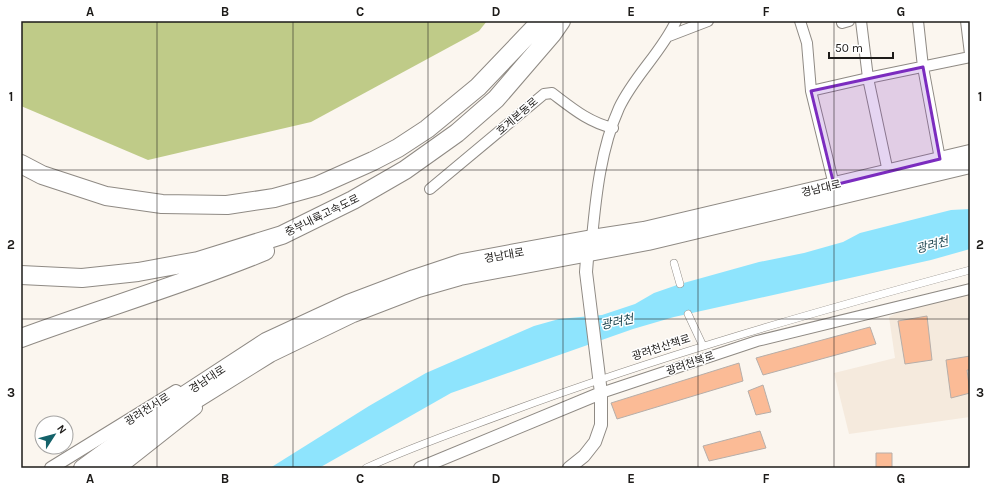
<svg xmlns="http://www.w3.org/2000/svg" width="991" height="489" font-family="Karla,'Noto Sans KR',sans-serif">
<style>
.built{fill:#f5eadd}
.forest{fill:#bfcb88}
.water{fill:#8ee4fd}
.building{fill:#fbbb96;stroke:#b6aea9}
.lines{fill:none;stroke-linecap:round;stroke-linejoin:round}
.pedestrian-casing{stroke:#8f8a84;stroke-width:8}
.minor-casing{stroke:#8f8a84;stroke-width:12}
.tertiary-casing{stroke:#8f8a84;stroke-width:14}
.trunk-casing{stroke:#8f8a84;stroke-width:18}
.motorway-casing{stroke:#8f8a84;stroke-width:20}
.pedestrian{stroke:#fff;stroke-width:7}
.minor{stroke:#fff;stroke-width:10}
.tertiary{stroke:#fff;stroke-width:12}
.trunk{stroke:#fff;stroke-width:16}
.motorway{stroke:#fff;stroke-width:18}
.marked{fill:#7b2cbf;fill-opacity:0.2;stroke:#7b2cbf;stroke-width:3;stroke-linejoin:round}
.grid{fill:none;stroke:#1d1b19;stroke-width:1;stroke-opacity:0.55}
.labels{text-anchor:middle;stroke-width:3;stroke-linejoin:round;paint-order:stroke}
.street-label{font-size:11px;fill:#1d1b19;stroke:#fff}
.water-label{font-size:12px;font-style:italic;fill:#1e4650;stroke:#fff}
.neatline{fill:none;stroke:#1d1b19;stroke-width:1.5}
.grid-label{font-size:13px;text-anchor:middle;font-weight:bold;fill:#1d1b19}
</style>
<rect width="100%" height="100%" fill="#fbf6ef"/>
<!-- built -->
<path class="built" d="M 970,289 L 970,417 L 849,434 L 834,373 L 895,358 L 889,317 L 921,300 Z"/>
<!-- forest -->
<path class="forest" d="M 21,21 L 487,21 L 479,31 L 311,122 L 148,160 L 21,106 Z"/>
<!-- water -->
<path class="water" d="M 970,209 L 970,249 L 931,260 L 674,317 L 633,329 L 451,393 L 319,468 L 270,468 L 369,406 L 426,373 L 534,326 L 559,319 L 602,315 L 635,304 L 654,293 L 680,284 L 759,262 L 804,253 L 843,242 L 860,233 L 951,210 Z"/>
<!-- building -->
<path class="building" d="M 927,316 L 932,360 L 905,364 L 898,321 Z
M 870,327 L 876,344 L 763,375 L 756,358 Z
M 970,356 L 970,370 L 967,370 L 970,393 L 951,398 L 946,360 Z
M 739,363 L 743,381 L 617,419 L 611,403 Z
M 763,385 L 771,412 L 756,415 L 748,391 Z
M 760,431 L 766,448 L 709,461 L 703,446 Z
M 876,453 L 892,453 L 892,468 L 876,468 Z"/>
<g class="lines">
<defs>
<path id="pedestrian" d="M 674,263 L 680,284
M 688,314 L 703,346
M 366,468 C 413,446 461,430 509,412 C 660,356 814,312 970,270"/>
<path id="minor" d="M 800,21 L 807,43 L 811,91 L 834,185
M 918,21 L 923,67 L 940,159
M 966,21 L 970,54
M 842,23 L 849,21
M 669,36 L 708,21
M 811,91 L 868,78 L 861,21
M 888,172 L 868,78 L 970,57
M 430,189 L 544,94 L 552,93 C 572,108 588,122 613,128
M 592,238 C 596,195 601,148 619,108 C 634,76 661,53 676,21
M 601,393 L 757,341 L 970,289"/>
<path id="tertiary" d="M 51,468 L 176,391
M 120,468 L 196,408
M 420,468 L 601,393
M 569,468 L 584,456 L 595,442 L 601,425 L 601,393 L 586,272 L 588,246"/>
<path id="trunk" d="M 82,468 L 171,403 L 266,341 L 348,303 L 414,278 L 462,262 L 592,238 L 644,230 L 970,153
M 102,468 L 177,412 L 270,354 L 353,314 L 418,289 L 460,277 L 648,242 L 970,165"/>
<path id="motorway" d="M 21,164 L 42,175 L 106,196 L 162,204 L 227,205 L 274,198 L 317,186 L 373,161 L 398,148 L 427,129 L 478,87 L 541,21
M 21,275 L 82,278 L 138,272 L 198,261 L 282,235 L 353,200 L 405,170 L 457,133 L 496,99 L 552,34 L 561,21
M 21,338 C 102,308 185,284 265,251"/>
</defs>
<!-- pedestrian casing -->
<use href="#pedestrian" class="pedestrian-casing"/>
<!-- minor casing -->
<use href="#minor" class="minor-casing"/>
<!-- tertiary casing -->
<use href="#tertiary" class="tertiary-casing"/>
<!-- trunk casing -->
<use href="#trunk" class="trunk-casing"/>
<!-- motorway casing -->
<use href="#motorway" class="motorway-casing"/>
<!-- pedestrian -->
<use href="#pedestrian" class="pedestrian"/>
<!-- minor -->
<use href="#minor" class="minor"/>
<!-- tertiary -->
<use href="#tertiary" class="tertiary"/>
<!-- trunk -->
<use href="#trunk" class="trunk"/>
<!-- motorway -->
<use href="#motorway" class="motorway"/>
</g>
<!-- marked area -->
<path class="marked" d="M 923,67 L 940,159 L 834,185 L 811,91 Z"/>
<!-- grid -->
<path class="grid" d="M 157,21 L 157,468M 293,21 L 293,468M 428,21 L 428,468M 563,21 L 563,468M 698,21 L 698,468M 834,21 L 834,468M 21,170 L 970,170M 21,319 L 970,319"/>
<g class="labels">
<!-- street labels -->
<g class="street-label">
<text transform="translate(517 116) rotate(-41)" y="4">호계본동로</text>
<text transform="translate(821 188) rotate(-13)" y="4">경남대로</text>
<text transform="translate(322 215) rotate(-26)" y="4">중부내륙고속도로</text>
<text transform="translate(504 255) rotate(-10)" y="4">경남대로</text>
<text transform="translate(661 347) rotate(-18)" y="4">광려천산책로</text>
<text transform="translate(690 363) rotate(-19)" y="4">광려천북로</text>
<text transform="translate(207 379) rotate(-33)" y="4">경남대로</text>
<text transform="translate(147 409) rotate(-32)" y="4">광려천서로</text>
</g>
<!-- water labels -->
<g class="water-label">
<text transform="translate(932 245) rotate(-14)" y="4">광려천</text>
<text transform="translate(617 322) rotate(-12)" y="4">광려천</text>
</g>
</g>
<!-- border -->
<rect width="991" height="489" fill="none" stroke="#ffffff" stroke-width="44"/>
<!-- north arrow -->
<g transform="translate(54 435) rotate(54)"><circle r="19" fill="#ffffff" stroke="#a5a4a3"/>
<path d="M0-3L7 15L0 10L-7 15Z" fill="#14626a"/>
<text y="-6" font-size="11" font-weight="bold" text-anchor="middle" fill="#1d1b19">N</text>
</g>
<!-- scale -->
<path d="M829 52v6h64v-6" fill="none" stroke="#1d1b19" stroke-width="2"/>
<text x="835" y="52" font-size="12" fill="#1d1b19" stroke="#ffffff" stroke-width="3" paint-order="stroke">50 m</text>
<rect x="22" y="22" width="947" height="445" class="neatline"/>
<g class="grid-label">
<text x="90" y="16">A</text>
<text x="225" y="16">B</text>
<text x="360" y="16">C</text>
<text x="496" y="16">D</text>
<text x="631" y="16">E</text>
<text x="766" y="16">F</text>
<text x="901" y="16">G</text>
<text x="11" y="101">1</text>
<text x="980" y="101">1</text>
<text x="11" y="249">2</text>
<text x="980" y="249">2</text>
<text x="11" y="397">3</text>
<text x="980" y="397">3</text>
<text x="90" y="483">A</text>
<text x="225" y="483">B</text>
<text x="360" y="483">C</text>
<text x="496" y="483">D</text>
<text x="631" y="483">E</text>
<text x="766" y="483">F</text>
<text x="901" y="483">G</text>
</g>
</svg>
